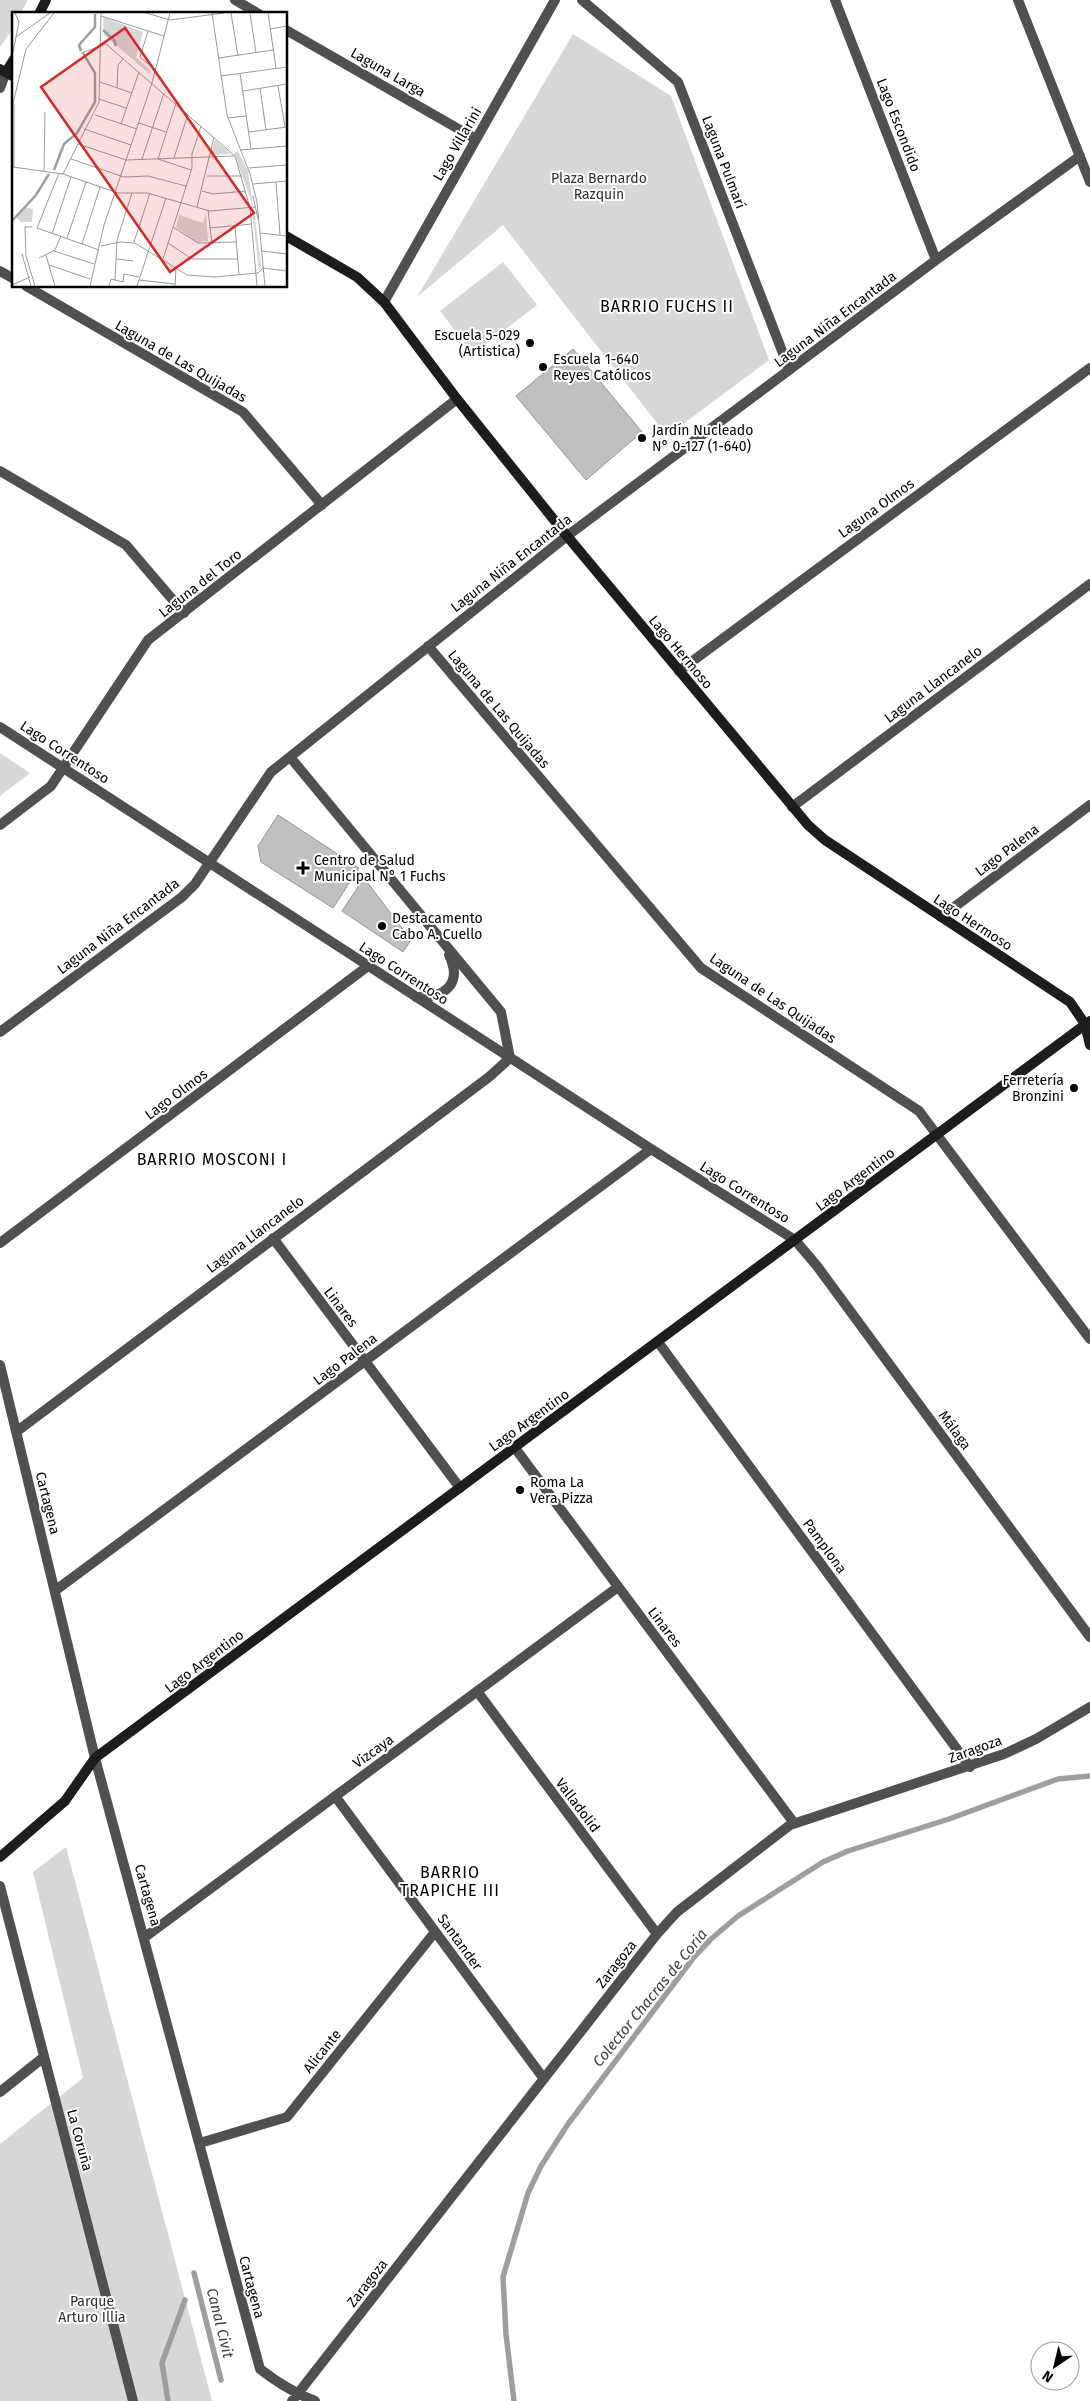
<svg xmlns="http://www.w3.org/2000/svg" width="1090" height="2401" font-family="'Fira Sans',sans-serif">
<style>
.green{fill:#d7d7d7}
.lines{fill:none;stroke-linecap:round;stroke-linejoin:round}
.stream{stroke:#9e9e9e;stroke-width:5.5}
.building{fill:#c0c0c0;stroke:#949494}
.street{stroke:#505050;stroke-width:10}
.secondary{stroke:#1d1d1d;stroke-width:10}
.poi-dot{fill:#000;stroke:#fff;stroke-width:2}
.labels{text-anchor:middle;stroke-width:4;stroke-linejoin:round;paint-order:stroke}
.street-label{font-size:14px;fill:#000;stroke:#fff}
.park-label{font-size:14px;fill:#2e2e2e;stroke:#fff}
.poi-label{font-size:14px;fill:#000;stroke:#fff;text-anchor:start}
.water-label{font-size:15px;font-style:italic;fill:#3f3f3f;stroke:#fff}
.quarter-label{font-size:16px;letter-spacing:1px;fill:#000;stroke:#fff}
.inset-river{fill:none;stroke:#9e9e9e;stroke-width:2.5}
.inset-road{fill:none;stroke:#999;stroke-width:1}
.view{fill:#d62828;fill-opacity:0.15;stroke:#d62828;stroke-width:2.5}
.inset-edge{fill:none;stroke:#000;stroke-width:2.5}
</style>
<rect width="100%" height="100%" fill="#fff"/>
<!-- green -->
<path class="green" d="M 0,0 L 28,0 L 20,14 L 14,14 L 14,27 L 0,47 Z
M 573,34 L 671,96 L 769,360 L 667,436 L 503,225 L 417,297 Z
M 503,262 L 537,305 L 473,354 L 440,311 Z
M 0,753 L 30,773 L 0,796 Z
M 66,1847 L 212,2401 L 0,2401 L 0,2144 L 83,2078 L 33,1872 Z"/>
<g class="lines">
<!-- stream -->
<path class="stream" d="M 194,2273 L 221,2380
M 168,2401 L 162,2363 L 185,2300
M 514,2401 L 506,2334 L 503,2277 L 528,2193 L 541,2166 L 568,2124 L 694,1957 L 711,1939 L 738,1916 L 823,1862 L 848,1851 L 949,1819 L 1058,1779 L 1090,1776"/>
</g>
<!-- building -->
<path class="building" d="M 573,349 L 642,432 L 586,480 L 516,396 Z
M 278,815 L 359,868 L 333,908 L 261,862 L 258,846 Z
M 364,878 L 411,940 L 403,952 L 342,911 Z"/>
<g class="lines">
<!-- street -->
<path class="street" d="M 235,0 L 259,14
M 582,0 L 678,82 L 789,369
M 835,0 L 936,260
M 1018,0 L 1090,182
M 286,30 L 476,139
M 0,88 L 6,72
M 0,271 L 14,279
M 26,286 L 243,412 L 322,505
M 384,302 L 555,0
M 0,471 L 126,545 L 184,613
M 428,646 L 701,968 L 919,1111 L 1090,1339
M 679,671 L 1090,368
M 0,727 L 651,1149 L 795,1240 L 817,1266 L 1090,1637
M 792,807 L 1090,584
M 0,825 L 51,786 L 148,640 L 457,399
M 941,917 L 1090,805
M 416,997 C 445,998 463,984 449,955
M 0,1032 L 182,897 L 195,884 L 271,772 L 567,536 L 936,260 L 1080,156
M 273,1238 L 460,1488
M 0,1243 L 368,966
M 658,1342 L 970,1767
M 0,1365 L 95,1758 L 260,2369 C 278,2383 294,2393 315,2401
M 16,1432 L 489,1077 L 510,1058 L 501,1012 L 290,757
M 515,1448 L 794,1823
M 56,1590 L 651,1149
M 477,1691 L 657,1934
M 335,1796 L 544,2079
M 0,1886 L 133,2401
M 145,1937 L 618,1587
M 0,2092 L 44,2057
M 200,2143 L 287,2117 L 435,1932
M 292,2401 L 657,1934 L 677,1912 L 790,1825 L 1004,1754 L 1036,1739 L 1090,1707"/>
<!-- secondary -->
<path class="secondary" d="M 39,14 L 46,0
M 0,69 L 14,77
M 6,72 L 14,59
M 286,236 L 357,277 L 384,302 L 457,399 L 567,536 L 808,825 L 825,840 L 1070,1002 L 1085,1024 L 1090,1045
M 0,1857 L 65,1801 L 95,1758 L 1090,1021"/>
</g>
<!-- markers -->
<g class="poi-dot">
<circle cx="530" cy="343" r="5"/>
<circle cx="543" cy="367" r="5"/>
<circle cx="642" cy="438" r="5"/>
<path d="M300.5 860.5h5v5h5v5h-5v5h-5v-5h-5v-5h5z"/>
<circle cx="382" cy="926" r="5"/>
<circle cx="1074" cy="1088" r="5"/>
<circle cx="520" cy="1490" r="5"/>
</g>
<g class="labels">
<!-- street labels -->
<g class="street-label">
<text transform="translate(388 72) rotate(30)" y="5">Laguna Larga</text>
<text transform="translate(899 125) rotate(69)" y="5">Lago Escondido</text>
<text transform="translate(457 144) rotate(-60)" y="5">Lago Villarini</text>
<text transform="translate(724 162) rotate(69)" y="5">Laguna Pulmarí</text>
<text transform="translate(835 319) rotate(-37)" y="5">Laguna Niña Encantada</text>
<text transform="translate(181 361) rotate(30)" y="5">Laguna de Las Quijadas</text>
<text transform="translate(876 508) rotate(-36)" y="5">Laguna Olmos</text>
<text transform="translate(511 563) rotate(-38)" y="5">Laguna Niña Encantada</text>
<text transform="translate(200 583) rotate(-38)" y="5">Laguna del Toro</text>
<text transform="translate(681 652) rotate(50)" y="5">Lago Hermoso</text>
<text transform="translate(933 684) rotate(-37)" y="5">Laguna Llancanelo</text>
<text transform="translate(499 709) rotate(50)" y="5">Laguna de Las Quijadas</text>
<text transform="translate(65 752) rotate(33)" y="5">Lago Correntoso</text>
<text transform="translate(1007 850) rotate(-37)" y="5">Lago Palena</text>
<text transform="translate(973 922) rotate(33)" y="5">Lago Hermoso</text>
<text transform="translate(118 926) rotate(-37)" y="5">Laguna Niña Encantada</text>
<text transform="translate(404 973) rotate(33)" y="5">Lago Correntoso</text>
<text transform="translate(773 998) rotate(34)" y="5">Laguna de Las Quijadas</text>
<text transform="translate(176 1094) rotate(-37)" y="5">Lago Olmos</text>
<text transform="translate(855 1179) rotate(-37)" y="5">Lago Argentino</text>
<text transform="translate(745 1192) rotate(32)" y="5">Lago Correntoso</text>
<text transform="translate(255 1234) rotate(-37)" y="5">Laguna Llancanelo</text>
<text transform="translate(341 1307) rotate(53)" y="5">Linares</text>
<text transform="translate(345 1359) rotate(-37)" y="5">Lago Palena</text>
<text transform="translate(529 1420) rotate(-36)" y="5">Lago Argentino</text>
<text transform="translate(955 1430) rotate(54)" y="5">Málaga</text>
<text transform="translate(48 1503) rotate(76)" y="5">Cartagena</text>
<text transform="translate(825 1546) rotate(54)" y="5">Pamplona</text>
<text transform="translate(665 1627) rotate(53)" y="5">Linares</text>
<text transform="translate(204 1661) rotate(-37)" y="5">Lago Argentino</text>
<text transform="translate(975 1749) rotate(-20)" y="5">Zaragoza</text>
<text transform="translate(373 1751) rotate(-36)" y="5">Vizcaya</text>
<text transform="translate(578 1805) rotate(53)" y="5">Valladolid</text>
<text transform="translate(148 1895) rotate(74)" y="5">Cartagena</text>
<text transform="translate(460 1942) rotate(54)" y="5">Santander</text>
<text transform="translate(616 1964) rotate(-52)" y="5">Zaragoza</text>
<text transform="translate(322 2051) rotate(-51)" y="5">Alicante</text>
<text transform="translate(80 2140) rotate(75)" y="5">La Coruña</text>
<text transform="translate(367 2283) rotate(-52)" y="5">Zaragoza</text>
<text transform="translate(252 2287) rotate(75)" y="5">Cartagena</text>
</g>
<!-- park labels -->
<g class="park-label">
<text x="599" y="183">Plaza Bernardo<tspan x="599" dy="16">Razquin</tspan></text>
<text x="92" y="2306">Parque<tspan x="92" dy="16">Arturo Illia</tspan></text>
</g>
<!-- poi labels -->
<g class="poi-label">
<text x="520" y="340" text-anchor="end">Escuela 5-029<tspan x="520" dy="16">(Artistica)</tspan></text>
<text x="553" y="364">Escuela 1-640<tspan x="553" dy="16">Reyes Católicos</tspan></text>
<text x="652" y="435">Jardín Nucleado<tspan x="652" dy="16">N° 0-127 (1-640)</tspan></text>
<text x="314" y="865">Centro de Salud<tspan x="314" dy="16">Municipal N° 1 Fuchs</tspan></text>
<text x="392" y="923">Destacamento<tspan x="392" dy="16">Cabo A. Cuello</tspan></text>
<text x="1064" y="1085" text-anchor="end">Ferretería<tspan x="1064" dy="16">Bronzini</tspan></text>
<text x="530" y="1487">Roma La<tspan x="530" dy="16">Vera Pizza</tspan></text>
</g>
<!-- water labels -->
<g class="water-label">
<text transform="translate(650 1998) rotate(-51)" y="5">Colector Chacras de Coria</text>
<text transform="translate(220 2323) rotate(76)" y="5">Canal Civit</text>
</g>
<!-- quarter labels -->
<g class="quarter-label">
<text x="667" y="312">BARRIO FUCHS II</text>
<text x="212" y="1165">BARRIO MOSCONI I</text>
<text x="450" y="1878">BARRIO<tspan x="450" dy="18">TRAPICHE III</tspan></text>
</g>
</g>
<!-- overview -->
<g transform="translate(12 12)">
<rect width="275" height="275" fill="#fff"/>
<path d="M 91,5 L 131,20 L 124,45 L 139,59 L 138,62 L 92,23 ZM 203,128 L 219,142 L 198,143 ZM 226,139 L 236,159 L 241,194 L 222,141 ZM 12,195 L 21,197 L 20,210 L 9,210 L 4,205 ZM 242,197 L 249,254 L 247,259 L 240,198 ZM 194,201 L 196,229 L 185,230 L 164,215 L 167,203 L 191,211 Z" fill="#d7d7d7"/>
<path class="inset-river" d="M 91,18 L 102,28 L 104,34M 69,39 L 67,33 L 83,15 L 83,2M 42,158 L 52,132 L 65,121 L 83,90 L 83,61 L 71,41M 0,209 L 24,183 L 37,162"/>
<path class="inset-road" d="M 134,1 L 158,8 L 212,1M 200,1 L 215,103 L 238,162 L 245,190 L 253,274M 219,1 L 226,44M 238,1 L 244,41M 256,1 L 264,56M 89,4 L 152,24M 258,17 L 275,14M 136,19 L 128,45 L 142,57M 4,25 L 38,1M 69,41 L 94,32 L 223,144 L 238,196 L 245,274M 0,45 L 7,10 L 3,1M 207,46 L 261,38M 228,61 L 239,137M 209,64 L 275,55M 88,70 L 120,81M 266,74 L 273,115M 105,76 L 106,53 L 111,47M 248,76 L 254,118M 231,79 L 275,72M 87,87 L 114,96M 164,91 L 146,147 L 179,158M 0,96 L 14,37 L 42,1M 83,103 L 125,117M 216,106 L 234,104M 127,111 L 154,120M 109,112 L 127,60M 72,117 L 119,133M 237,120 L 275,115M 66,132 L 114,148 L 222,144M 228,138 L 275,134M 162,146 L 176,102M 59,147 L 112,165 L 136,164 L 174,174M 130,147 L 152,81M 1,155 L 51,162 L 106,181 L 135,181 L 198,199 L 243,195M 2,155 L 2,92M 236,156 L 275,153M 32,159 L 33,100M 47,161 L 25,216 L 87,238M 51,162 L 87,90 L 89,1M 195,164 L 230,164M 264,170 L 268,223M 241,172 L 275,169M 190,179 L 201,182 L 234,179M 241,184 L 246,207M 185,195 L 202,125M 196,198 L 200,232M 223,214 L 227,263M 20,215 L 13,215 L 14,244 L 23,274M 161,215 L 186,231 L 224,230M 198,216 L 240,212M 248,221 L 275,224M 40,222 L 59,165M 55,226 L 74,170M 122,230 L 138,181M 156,231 L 180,247 L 226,247M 70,232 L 88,175M 89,234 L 108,230 L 123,231 L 175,263 L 203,265 L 246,261 L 251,256 L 275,259M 42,239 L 82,252M 250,239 L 275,242M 10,242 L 19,274M 34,243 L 43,274M 27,246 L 43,238 L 49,224M 104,247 L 121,249M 151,247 L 180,156 L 180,142 L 189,114M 37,253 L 78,267M 103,268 L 105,228 L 120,181M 127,268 L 163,272M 0,273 L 18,265M 78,274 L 92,213 L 140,71 L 158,1M 97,274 L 99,267 L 111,270 L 112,262 L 127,265M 125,274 L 154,186M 163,274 L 164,256"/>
<path class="view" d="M 113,16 L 242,201 L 158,260 L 29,75 Z"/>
<rect width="275" height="275" class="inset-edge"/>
</g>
<!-- north arrow -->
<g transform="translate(1055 2366) rotate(215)"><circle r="24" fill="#ffffff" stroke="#999999"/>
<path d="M0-4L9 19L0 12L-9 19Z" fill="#000000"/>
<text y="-8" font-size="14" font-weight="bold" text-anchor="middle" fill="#000000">N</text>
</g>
</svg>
